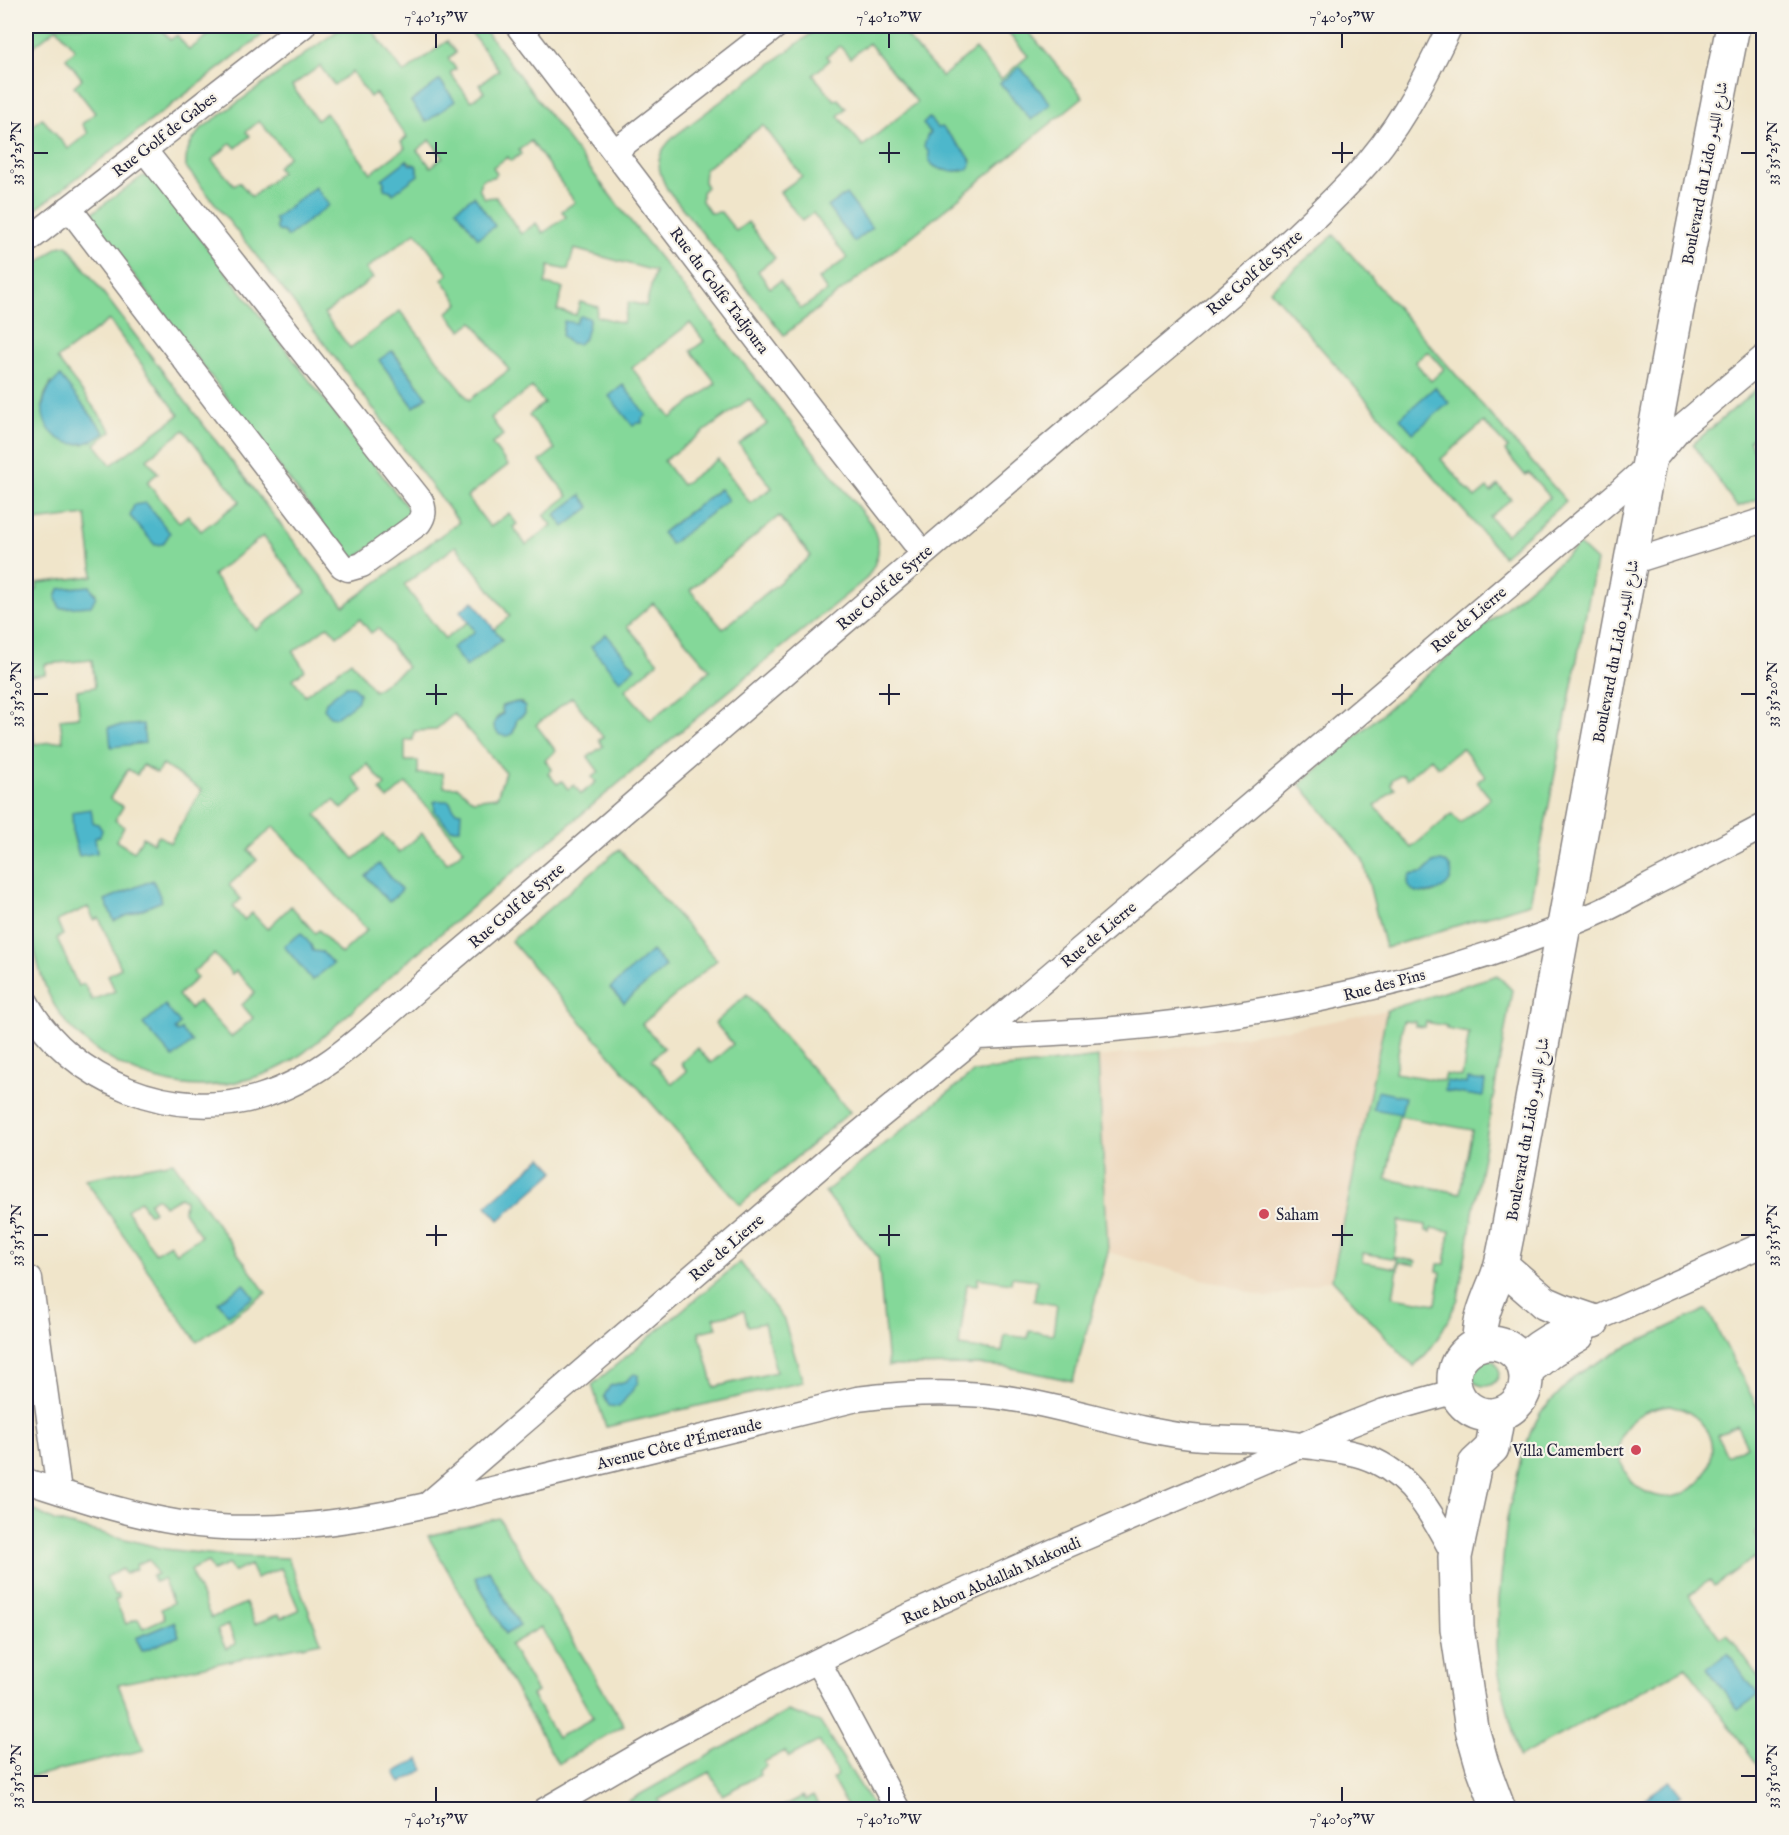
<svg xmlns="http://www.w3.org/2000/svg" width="1789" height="1835" font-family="'IM FELL English',Amiri,serif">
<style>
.built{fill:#edd7bb}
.green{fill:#84d899;stroke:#537d6a;stroke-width:1.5;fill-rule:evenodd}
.water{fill:#4db7cb;stroke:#386c83;stroke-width:1.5}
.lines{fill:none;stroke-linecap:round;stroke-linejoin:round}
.street-casing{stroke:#898482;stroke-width:27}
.secondary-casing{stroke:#898482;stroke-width:36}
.street{stroke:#fff;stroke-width:24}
.secondary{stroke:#fff;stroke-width:33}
.ticks{fill:none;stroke:#22223b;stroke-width:2}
.poi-dot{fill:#d1495b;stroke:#f7f3e8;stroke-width:2}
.labels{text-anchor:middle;stroke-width:4.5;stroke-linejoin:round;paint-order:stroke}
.street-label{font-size:16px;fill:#22223b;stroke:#f7f3e8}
.poi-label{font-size:16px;fill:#22223b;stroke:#f7f3e8;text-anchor:start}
.neatline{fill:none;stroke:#22223b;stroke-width:2}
.ticks-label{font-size:15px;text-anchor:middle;fill:#22223b}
</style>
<rect width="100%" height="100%" fill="#f7f3e8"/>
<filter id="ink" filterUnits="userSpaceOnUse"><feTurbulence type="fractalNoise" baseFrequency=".0167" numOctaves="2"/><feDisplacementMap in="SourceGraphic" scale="12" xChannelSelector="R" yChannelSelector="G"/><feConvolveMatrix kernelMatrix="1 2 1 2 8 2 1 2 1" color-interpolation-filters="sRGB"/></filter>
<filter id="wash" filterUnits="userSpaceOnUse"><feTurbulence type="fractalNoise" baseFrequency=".008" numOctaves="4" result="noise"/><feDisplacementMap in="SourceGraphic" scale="24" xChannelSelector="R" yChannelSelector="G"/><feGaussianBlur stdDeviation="1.35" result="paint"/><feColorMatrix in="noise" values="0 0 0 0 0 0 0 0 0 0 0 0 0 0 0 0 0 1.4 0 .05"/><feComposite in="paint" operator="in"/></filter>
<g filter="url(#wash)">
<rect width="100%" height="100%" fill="#f0e5ca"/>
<!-- built -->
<path class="built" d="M 1387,1010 L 1332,1279 L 1269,1298 L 1108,1252 L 1098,1057 L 1153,1051 L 1324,1023 Z"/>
<!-- green -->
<path class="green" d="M 26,26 L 159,26 L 170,40 L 177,35 L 189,50 L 215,30 L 212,26 L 274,26 L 26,217 L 26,131 L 42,118 L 68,149 L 88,133 L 82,124 L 95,113 L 74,86 L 82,79 L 66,58 L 75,50 L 57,28 L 26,52 Z
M 344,26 L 371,26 L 370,27 L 404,73 L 447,41 L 456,53 L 448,58 L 456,69 L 450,73 L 471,101 L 484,92 L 479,85 L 499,70 L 468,28 L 463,31 L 459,26 L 482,26 L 613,199 L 872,525 C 882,547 880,559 866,579 C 722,695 580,815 439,935 C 409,959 380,985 352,1011 C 323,1036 302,1060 265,1074 C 245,1081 223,1086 201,1086 C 142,1085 73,1049 48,993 C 21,929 26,854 26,786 C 26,721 26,656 26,591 L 37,590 L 37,583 L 93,576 L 86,515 L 26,522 L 26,273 L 58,247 L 67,245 L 198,418 L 344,606 L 459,522 L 289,297 L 186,167 C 185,151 191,141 201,129 ZM 320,66 L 334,85 L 352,72 L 370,97 L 375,93 L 407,137 L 401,142 L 405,148 L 371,173 L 326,113 L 317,120 L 292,86 ZM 259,121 L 289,156 L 277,167 L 281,172 L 252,197 L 239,182 L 234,185 L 212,160 L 231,143 L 236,148 L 250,136 L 246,132 ZM 430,140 L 443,157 L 431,167 L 417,150 ZM 531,141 L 575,202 L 562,211 L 566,217 L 543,233 L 536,223 L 521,234 L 496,197 L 485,198 C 479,192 477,186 483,179 L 493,177 L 497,174 L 493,167 L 508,157 L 511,161 L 521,154 L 519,150 ZM 407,160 L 417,167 L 416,172 L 418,175 L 393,193 L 383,185 ZM 416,232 L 448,274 L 442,279 L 459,303 L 447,313 L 461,330 L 473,322 L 509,370 L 469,400 L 400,311 L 350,348 L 324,314 L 373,278 L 366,269 ZM 574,249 L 655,271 L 646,306 L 629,302 L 623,323 L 596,316 L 598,307 L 580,302 L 576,315 L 557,310 L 563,288 L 545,284 L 549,266 L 568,270 ZM 109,320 L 179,415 L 111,465 L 95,444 L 112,431 L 57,359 ZM 690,323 L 704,341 L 691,351 L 716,383 L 671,418 L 632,368 ZM 393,351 L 427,397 L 414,407 L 380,361 ZM 51,383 L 84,444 C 54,443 54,430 42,406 L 45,394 ZM 532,387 L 544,403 L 529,415 L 555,449 L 540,461 L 568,496 L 544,515 L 552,525 L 526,545 L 513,527 L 517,524 L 509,513 L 490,527 L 467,497 L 508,465 L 492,444 L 503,435 L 491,418 ZM 749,399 L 767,424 L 739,444 L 772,488 L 750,503 L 718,459 L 682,485 L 664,461 ZM 184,430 L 240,501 L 201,531 L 188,515 L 179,522 L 147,482 L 158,473 L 147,459 ZM 719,489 L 728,500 L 670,544 L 663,532 ZM 779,516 L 811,556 L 723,629 L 690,590 ZM 263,536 L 306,592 L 256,630 L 213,575 ZM 456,546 L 510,616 L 494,629 L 502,639 L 475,631 L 468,622 L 445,639 L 404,585 ZM 90,588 L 96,593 L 91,604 L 58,604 L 59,591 ZM 653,603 L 710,670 L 651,720 L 625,690 L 658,662 L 627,626 ZM 360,619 L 371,633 L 378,628 L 407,667 L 374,691 L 351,661 L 305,695 L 293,679 L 305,670 L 293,652 L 328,626 L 337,636 ZM 92,660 L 95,687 L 77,690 L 79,717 L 60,719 L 63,741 L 34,744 L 27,676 L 45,674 L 45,664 ZM 572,697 L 603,737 L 599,740 L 603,746 L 588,757 L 599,772 L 592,777 L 596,782 L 581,794 L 574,785 L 568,789 L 562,781 L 557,784 L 548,773 L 552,769 L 545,760 L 556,751 L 536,725 ZM 516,702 L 522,703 L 524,714 L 517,719 L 514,731 L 511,735 L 500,735 L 494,727 L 496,719 L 503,712 L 501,707 ZM 454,714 L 505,772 L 497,797 L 473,800 L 458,787 L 444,787 L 443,773 L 418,774 L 418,761 L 405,761 L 405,740 L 413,740 L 414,731 L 435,730 ZM 367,764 L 385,785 L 380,790 L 388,799 L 406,783 L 464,850 L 447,863 L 422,833 L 399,853 L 383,835 L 354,859 L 316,815 L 334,800 L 342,809 L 363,791 L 352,777 ZM 143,765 L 157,773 L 163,765 L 202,790 L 170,843 L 158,835 L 153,843 L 143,837 L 134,852 L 116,841 L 124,827 L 115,820 L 123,807 L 110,798 L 128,769 L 137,775 ZM 74,820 L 93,824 L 79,856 L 73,834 ZM 274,826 L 367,930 L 341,954 L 319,930 L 315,933 L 291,906 L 267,929 L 252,913 L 244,920 L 233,907 L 241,899 L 229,885 L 257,860 L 248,850 ZM 88,907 L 94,920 L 99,918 L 121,968 L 108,975 L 115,991 L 92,1000 L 84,984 L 78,986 L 57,938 L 63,935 L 57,921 ZM 301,933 L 314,952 L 322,952 L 312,980 ZM 214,954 L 232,974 L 236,971 L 255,992 L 242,1005 L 253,1018 L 231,1037 L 198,1001 L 190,1009 L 178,995 L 197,978 L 193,972 ZM 165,1006 L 178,1033 L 181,1030 L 173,1058 Z
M 821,26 L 897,26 L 942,77 L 975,49 L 1001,79 L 1028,56 L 1002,26 L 1024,26 L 1083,97 L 916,233 L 784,335 L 667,189 C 655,166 655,153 676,135 ZM 869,43 L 917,102 L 863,146 L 838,116 L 846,108 L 838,99 L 834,100 L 813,75 L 830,60 L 827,56 L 840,46 L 850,58 ZM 763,125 L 802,176 L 780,192 L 802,221 L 813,213 L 847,258 L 819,279 L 827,291 L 801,309 L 780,281 L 770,288 L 758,271 L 775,258 L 748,222 L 736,231 L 721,212 L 710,213 L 702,201 L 702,192 L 707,187 L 704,182 L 705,169 ZM 942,127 L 971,160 L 971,164 L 963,171 L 943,170 L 930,152 L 931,133 Z
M 143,176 L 154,178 L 409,510 L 408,517 L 358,557 L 347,556 L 93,221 L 92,213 Z
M 1334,235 L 1566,501 L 1503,556 L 1270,290 ZM 1428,351 L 1444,369 L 1431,381 L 1415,362 ZM 1484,422 L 1508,448 L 1505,451 L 1525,475 L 1529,473 L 1550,497 L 1506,535 L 1490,517 L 1511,499 L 1498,485 L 1491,492 L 1487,488 L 1475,498 L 1441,459 Z
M 1763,384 L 1763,432 L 1749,440 L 1763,468 L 1763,497 L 1737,507 L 1693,444 Z
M 1579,545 L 1596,561 L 1530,903 L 1385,948 L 1363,860 L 1300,784 ZM 1462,748 L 1485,776 L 1477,782 L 1490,798 L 1460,823 L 1452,814 L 1411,848 L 1375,806 L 1395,789 L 1391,785 L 1392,780 L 1399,775 L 1404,775 L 1407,779 L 1431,758 L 1438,767 ZM 1433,863 L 1445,886 L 1432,893 L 1425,894 L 1408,880 L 1413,874 L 1423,873 Z
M 619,849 L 717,960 L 642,1024 L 664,1048 L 651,1060 L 672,1084 L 687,1071 L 681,1063 L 697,1048 L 711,1063 L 733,1044 L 715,1023 L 747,994 L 850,1112 L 740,1205 L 511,941 Z
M 1497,975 L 1512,990 L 1458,1299 C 1446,1325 1435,1347 1414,1367 L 1332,1279 L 1387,1010 ZM 1403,1021 L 1415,1022 L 1415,1026 L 1425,1027 L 1426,1022 L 1447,1026 L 1446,1029 L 1469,1033 L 1462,1077 L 1445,1074 L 1443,1081 L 1395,1073 ZM 1399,1116 L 1472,1130 L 1460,1193 L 1386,1179 ZM 1399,1221 L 1426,1225 L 1426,1231 L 1431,1232 L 1432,1228 L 1450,1231 L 1445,1264 L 1438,1264 L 1437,1271 L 1441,1272 L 1436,1304 L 1393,1297 L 1399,1262 L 1415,1265 L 1416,1261 L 1394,1257 ZM 1363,1253 L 1397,1259 L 1396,1268 L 1362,1262 Z
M 1098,1057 L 1108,1252 L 1073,1381 L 1007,1367 L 979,1365 L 888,1366 L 878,1257 L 825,1192 L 974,1072 ZM 1012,1277 L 1037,1280 L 1034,1301 L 1057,1305 L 1053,1334 L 1029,1331 L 1028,1338 L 1005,1335 L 1002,1352 L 959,1346 L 967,1284 L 977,1285 L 978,1278 L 1011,1283 Z
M 173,1162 L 266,1293 L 197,1342 L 85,1179 ZM 180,1197 L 185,1200 L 184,1211 L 201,1236 L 176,1253 L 170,1244 L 155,1253 L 127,1210 L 140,1201 L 149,1214 L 154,1211 L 149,1203 L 156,1198 L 158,1198 L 164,1206 Z
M 740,1262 L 784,1320 L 803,1382 L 606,1427 L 592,1385 ZM 744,1311 L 748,1326 L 764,1323 L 776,1372 L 714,1387 L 699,1332 L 717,1328 L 714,1318 Z
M 1707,1309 L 1763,1418 L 1763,1527 L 1755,1533 L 1763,1545 L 1763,1560 L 1759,1563 L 1754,1558 L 1714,1586 L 1710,1580 L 1689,1595 L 1720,1638 L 1727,1633 L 1763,1684 L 1763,1772 L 1686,1667 L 1519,1757 L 1499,1674 L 1497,1644 L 1499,1599 L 1507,1518 L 1521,1459 L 1531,1431 L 1541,1412 L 1575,1376 L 1614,1353 ZM 1671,1405 C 1747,1427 1703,1519 1646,1492 C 1638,1488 1630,1481 1626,1473 C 1607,1436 1633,1408 1671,1405 ZM 1737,1426 L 1747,1446 L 1727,1456 L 1717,1435 Z
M1471 1372a14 14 0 1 1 28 0a14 14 0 1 1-28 0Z
M 26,1506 L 54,1521 L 165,1549 L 226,1556 L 288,1558 L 321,1642 L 118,1684 L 144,1750 L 26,1778 ZM 149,1559 L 157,1574 L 152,1576 L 155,1582 L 163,1579 L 173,1603 L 161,1609 L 165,1618 L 143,1628 L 138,1619 L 126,1624 L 115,1600 L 119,1598 L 118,1594 L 114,1595 L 106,1577 L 122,1569 L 125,1574 L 137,1568 L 136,1565 ZM 208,1562 L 213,1571 L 229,1564 L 233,1572 L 250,1565 L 256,1578 L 281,1568 L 299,1610 L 281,1618 L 279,1614 L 255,1624 L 246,1603 L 211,1618 L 190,1570 ZM 174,1622 L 179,1636 L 141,1651 L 136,1638 ZM 228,1625 L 236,1644 L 226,1649 L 217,1630 Z
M 499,1518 L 624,1725 L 558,1764 L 428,1536 ZM 489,1570 L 520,1626 L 506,1634 L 475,1578 ZM 541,1627 L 593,1718 L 557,1738 L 532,1695 L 537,1692 L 510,1645 Z
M 788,1711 L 820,1722 L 875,1809 L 849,1809 L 832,1779 L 838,1775 L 819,1741 L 789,1757 L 785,1751 L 764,1762 L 766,1766 L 759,1771 L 760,1775 L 722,1795 L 710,1772 L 658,1800 L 663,1809 L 614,1809 Z
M 803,1796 L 806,1800 L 813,1796 L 820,1809 L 784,1809 L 782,1807 Z"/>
<!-- water -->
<path class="water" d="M 1020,67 L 1051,104 L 1031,120 L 1000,83 Z
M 440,80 L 455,101 L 426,122 L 411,102 Z
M 929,118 L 938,128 L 942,127 L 969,157 L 971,164 L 968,169 C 955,173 925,172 929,152 L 924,147 L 927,136 L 931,133 L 923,124 Z
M 407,160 L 409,164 L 416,165 L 418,175 L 393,194 L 391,191 L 384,189 L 384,182 L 382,179 Z
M 315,187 L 329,205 L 287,237 L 284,232 L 278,231 L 276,227 L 277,223 L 274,219 Z
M 846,194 L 872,228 L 854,242 L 828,207 Z
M 474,196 L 495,226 L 478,238 L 456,209 Z
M 580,316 L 590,318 L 585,338 L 578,344 L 569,343 L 562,336 L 564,321 L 576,323 Z
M 392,351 L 427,397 L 414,407 L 379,360 Z
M 60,376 L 105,433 C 63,467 17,413 60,376 Z
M 623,385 L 646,415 L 642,418 L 642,423 L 637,423 L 633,426 L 609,396 Z
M 1435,387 L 1449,403 L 1413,433 L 1400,418 Z
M 720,489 L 728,500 L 671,544 L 662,533 Z
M 581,495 L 590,507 L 564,527 L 555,515 Z
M 146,503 L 170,533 L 163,544 L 155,545 L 130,516 L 134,505 Z
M 90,586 L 96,596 L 91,606 L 60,608 L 56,598 L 59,589 Z
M 473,601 L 502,640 L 466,667 L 452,648 L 475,631 L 460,611 Z
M 606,634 L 635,668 L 620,681 L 591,647 Z
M 346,686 L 353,686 L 359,693 L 358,701 L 337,717 L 330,716 L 324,709 L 326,702 Z
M 518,702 L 525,707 L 525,714 L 517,719 L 513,733 L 508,736 L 500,735 C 491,728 493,719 503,714 L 502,706 Z
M 143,724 L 145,743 L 111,747 L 109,727 Z
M 436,801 L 449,801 L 455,811 L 461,812 L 460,829 L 451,829 L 435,812 L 434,802 Z
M 91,809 L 93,823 L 98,824 L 102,830 L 100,836 L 95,838 L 97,853 L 79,856 L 73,834 L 72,812 Z
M 1441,861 L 1447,863 C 1470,894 1396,906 1410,875 L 1423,873 L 1433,863 Z
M 379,864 L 402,890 L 389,902 L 366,876 Z
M 153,880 L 162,901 L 114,921 L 105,900 Z
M 301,933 L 311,945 L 313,951 L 322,952 L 333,964 L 312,980 L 284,946 Z
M 652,951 L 666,967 L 624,1003 L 610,988 Z
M 165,1005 L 180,1024 L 175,1029 L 178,1032 L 181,1030 L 192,1042 L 173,1058 L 143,1024 Z
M 1467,1079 L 1485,1081 L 1483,1097 L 1445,1091 L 1446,1081 L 1466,1084 Z
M 1377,1091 L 1405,1097 L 1401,1114 L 1373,1109 Z
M 542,1157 L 555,1171 L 499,1220 L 486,1206 Z
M 244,1284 L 254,1297 L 228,1315 L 218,1302 Z
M 634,1374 L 638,1375 L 638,1383 L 619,1407 L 609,1406 L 604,1396 L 610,1386 L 626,1381 Z
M 489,1570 L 520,1626 L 506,1634 L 475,1577 Z
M 174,1622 L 179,1636 L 142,1651 L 136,1638 Z
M 1728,1653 L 1758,1695 L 1738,1710 L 1707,1668 Z
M 419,1759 L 424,1770 L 401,1783 L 395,1772 Z
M 1670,1781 L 1681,1795 L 1660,1809 L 1647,1809 L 1641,1801 Z"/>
</g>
<g filter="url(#ink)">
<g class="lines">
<defs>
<path id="street" d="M 518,26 C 653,201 785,380 923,553
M 615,151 L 776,26
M 69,208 L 342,566 L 348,569 L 362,565 L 419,523 C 424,516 425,511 421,501 L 145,151
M 26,242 L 303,26
M 1631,562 L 1764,520
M 26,1002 C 69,1082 175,1124 262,1096 C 326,1076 374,1025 424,983 C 497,922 568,860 640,798 C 781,676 922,555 1064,434 C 1161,351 1267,270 1355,177 C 1397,133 1424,80 1450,26
M 977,1037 C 1019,1035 1061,1033 1103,1030 C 1269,1017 1442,980 1595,914 C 1614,906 1633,895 1651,885 C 1689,866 1726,846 1764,826
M 30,1279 L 59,1491
M 1519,1358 C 1533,1345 1550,1333 1569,1327 C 1579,1324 1586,1325 1596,1319 L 1764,1244
M 1526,1376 L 1554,1354 L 1581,1338 L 1587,1325
M 26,1481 C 76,1497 128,1515 181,1523 C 262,1535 347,1523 427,1505 L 857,1399 C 912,1392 965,1390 1019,1400 C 1077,1410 1133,1430 1192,1437 C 1219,1440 1247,1438 1274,1441 C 1287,1442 1300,1446 1314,1447 C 1335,1450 1356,1452 1375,1461 C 1415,1480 1435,1520 1455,1557
M 427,1505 L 851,1140 L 977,1037 L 1618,493 L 1650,464 L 1681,427 L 1764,357
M 818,1661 L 898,1810
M 545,1810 L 655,1746 L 773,1683 L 906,1617 L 1054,1551 L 1346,1426 L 1384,1411 L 1456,1391"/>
<path id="secondary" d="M 1501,1265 L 1545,1303 L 1561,1310 L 1593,1321
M1454 1379a36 36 0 1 1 72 0a36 36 0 1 1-72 0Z
M 1479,1345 C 1478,1319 1488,1300 1497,1277 C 1502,1264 1504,1250 1507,1236 L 1678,304 L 1733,26
M 1498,1414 L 1492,1448 L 1475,1464 L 1455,1557 L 1457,1628 L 1472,1729 L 1482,1764 L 1499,1810"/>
</defs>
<!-- street casing -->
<use href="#street" class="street-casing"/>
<!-- secondary casing -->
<use href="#secondary" class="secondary-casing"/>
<!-- street -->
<use href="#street" class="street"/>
<!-- secondary -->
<use href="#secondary" class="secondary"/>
</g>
</g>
<!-- ticks -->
<path class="ticks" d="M 436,33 L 436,48M 889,33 L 889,48M 1342,33 L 1342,48M 436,142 L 436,163M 889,142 L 889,163M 1342,142 L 1342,163M 33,153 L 48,153M 426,153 L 447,153M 879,153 L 900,153M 1332,153 L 1353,153M 1741,153 L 1756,153M 436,684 L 436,705M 889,684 L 889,705M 1342,684 L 1342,705M 33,694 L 48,694M 426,694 L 447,694M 879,694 L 900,694M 1332,694 L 1353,694M 1741,694 L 1756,694M 436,1225 L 436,1246M 889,1225 L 889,1246M 1342,1225 L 1342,1246M 33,1235 L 48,1235M 426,1235 L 447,1235M 879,1235 L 900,1235M 1332,1235 L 1353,1235M 1741,1235 L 1756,1235M 33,1776 L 48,1776M 1741,1776 L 1756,1776M 436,1787 L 436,1802M 889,1787 L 889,1802M 1342,1787 L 1342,1802"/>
<!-- markers -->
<g class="poi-dot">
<circle cx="1264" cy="1214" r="6"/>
<circle cx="1636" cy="1450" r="6"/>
</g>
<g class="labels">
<!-- street labels -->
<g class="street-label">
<text transform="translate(164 134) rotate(-38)" y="6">Rue Golf de Gabes</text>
<text transform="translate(1704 173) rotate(-79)" y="6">Boulevard du Lido شارع الليدو</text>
<text transform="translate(1254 272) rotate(-41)" y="6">Rue Golf de Syrte</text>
<text transform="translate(720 290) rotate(53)" y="6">Rue du Golfe Tadjoura</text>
<text transform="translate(884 587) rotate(-41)" y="6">Rue Golf de Syrte</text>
<text transform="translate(1468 619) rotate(-40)" y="6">Rue de Lierre</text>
<text transform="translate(1615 651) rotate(-79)" y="6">Boulevard du Lido شارع الليدو</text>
<text transform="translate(516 905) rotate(-41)" y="6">Rue Golf de Syrte</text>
<text transform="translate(1098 934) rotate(-40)" y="6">Rue de Lierre</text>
<text transform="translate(1384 984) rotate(-15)" y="6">Rue des Pins</text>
<text transform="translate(1527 1129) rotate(-80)" y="6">Boulevard du Lido شارع الليدو</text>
<text transform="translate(726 1247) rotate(-41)" y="6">Rue de Lierre</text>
<text transform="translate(679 1443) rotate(-14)" y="6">Avenue Côte d'Émeraude</text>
<text transform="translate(991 1580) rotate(-24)" y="6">Rue Abou Abdallah Makoudi</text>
</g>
<!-- poi labels -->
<g class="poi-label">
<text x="1276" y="1220">Saham</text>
<text x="1624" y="1456" text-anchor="end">Villa Camembert</text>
</g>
</g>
<!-- margin -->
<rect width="1789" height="1835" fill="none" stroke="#f7f3e8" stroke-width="66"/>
<rect x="33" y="33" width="1723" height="1769" class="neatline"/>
<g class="ticks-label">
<text x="436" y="22">7°40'15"W</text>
<text x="889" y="22">7°40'10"W</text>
<text x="1342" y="22">7°40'05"W</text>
<text transform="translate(16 153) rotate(-90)" y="5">33°35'25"N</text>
<text transform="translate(1772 153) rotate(-90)" y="5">33°35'25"N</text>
<text transform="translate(16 694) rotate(-90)" y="5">33°35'20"N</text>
<text transform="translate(1772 694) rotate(-90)" y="5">33°35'20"N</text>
<text transform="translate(16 1235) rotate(-90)" y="5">33°35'15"N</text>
<text transform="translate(1772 1235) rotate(-90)" y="5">33°35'15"N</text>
<text transform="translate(16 1776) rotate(-90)" y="5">33°35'10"N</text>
<text transform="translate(1772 1776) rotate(-90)" y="5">33°35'10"N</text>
<text x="436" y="1824">7°40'15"W</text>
<text x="889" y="1824">7°40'10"W</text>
<text x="1342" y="1824">7°40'05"W</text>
</g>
</svg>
